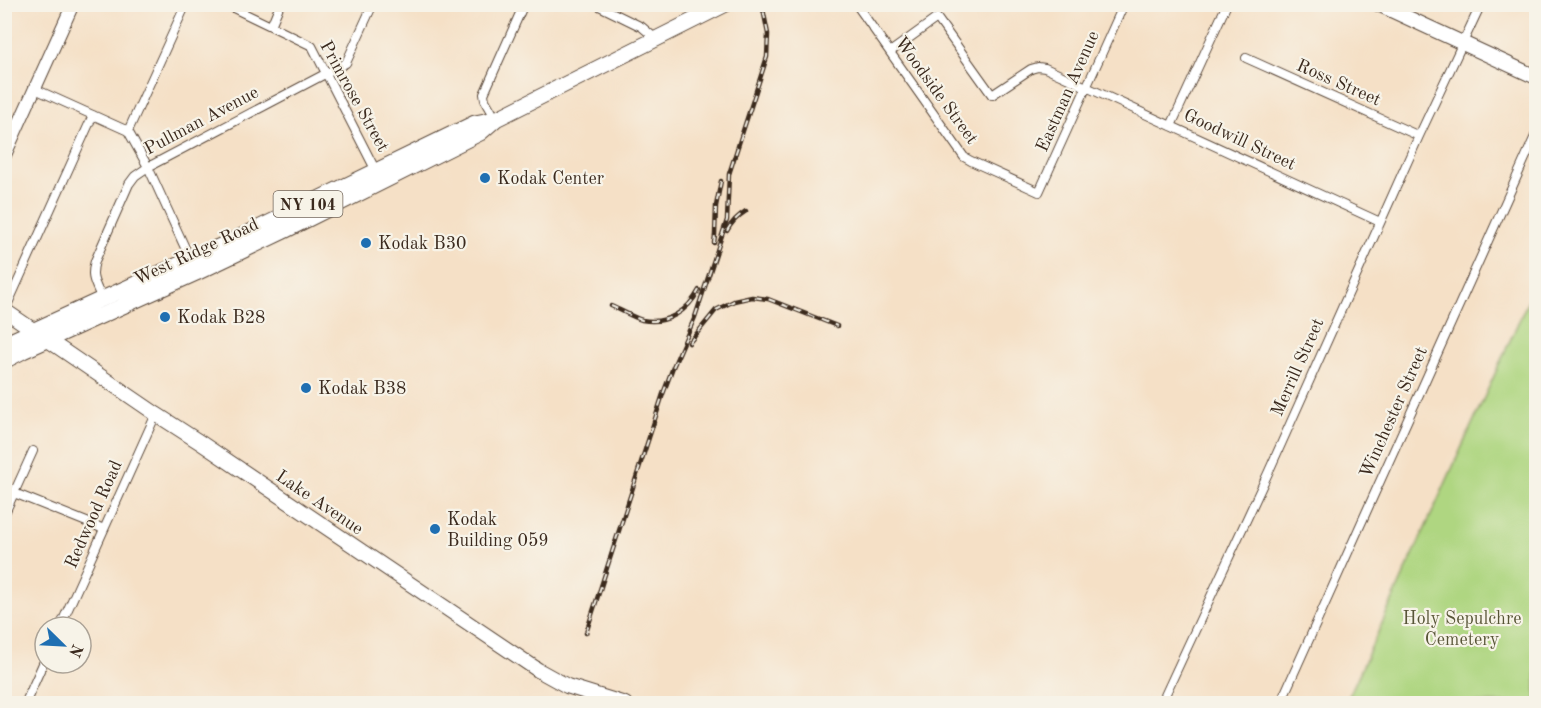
<svg xmlns="http://www.w3.org/2000/svg" width="1541" height="708" font-family="'Old Standard TT',serif">
<style>
.green{fill:#afd681;stroke:#758050;stroke-width:1.5}
.lines{fill:none;stroke-linecap:round;stroke-linejoin:round}
.street-casing{stroke:#574537;stroke-width:10}
.secondary-casing{stroke:#574537;stroke-width:14}
.primary-casing{stroke:#574537;stroke-width:16}
.highway-casing{stroke:#574537;stroke-width:17}
.street{stroke:#fff;stroke-width:8}
.secondary{stroke:#fff;stroke-width:12}
.primary{stroke:#fff;stroke-width:14}
.highway{stroke:#fff;stroke-width:15}
.rail-casing{stroke:#3b2a1e;stroke-width:4.5}
.rail{stroke:#f7f3e8;stroke-width:2;stroke-dasharray:7;stroke-linecap:butt}
.poi-dot{fill:#1f6fb2;stroke:#f7f3e8;stroke-width:2}
.labels{text-anchor:middle;stroke-width:4.5;stroke-linejoin:round;paint-order:stroke}
.shield{fill:#f7f3e8;stroke:#73665b;stroke-width:1.5}
.shield-label{font-size:16px;font-weight:bold;fill:#3b2a1e}
.street-label{font-size:18px;fill:#3b2a1e;stroke:#f7f3e8}
.poi-label{font-size:18px;fill:#3b2a1e;stroke:#f7f3e8;text-anchor:start}
.park-label{font-size:18px;fill:#585537;stroke:#f7f3e8}
</style>
<rect width="100%" height="100%" fill="#f7f3e8"/>
<filter id="ink" filterUnits="userSpaceOnUse"><feTurbulence type="fractalNoise" baseFrequency=".0167" numOctaves="2"/><feDisplacementMap in="SourceGraphic" scale="12" xChannelSelector="R" yChannelSelector="G"/><feConvolveMatrix kernelMatrix="1 2 1 2 8 2 1 2 1" color-interpolation-filters="sRGB"/></filter>
<filter id="wash" filterUnits="userSpaceOnUse"><feTurbulence type="fractalNoise" baseFrequency=".008" numOctaves="4" result="noise"/><feDisplacementMap in="SourceGraphic" scale="24" xChannelSelector="R" yChannelSelector="G"/><feGaussianBlur stdDeviation="1.35" result="paint"/><feColorMatrix in="noise" values="0 0 0 0 0 0 0 0 0 0 0 0 0 0 0 0 0 1.4 0 .05"/><feComposite in="paint" operator="in"/></filter>
<g filter="url(#wash)">
<rect width="100%" height="100%" fill="#f5e0c6"/>
<!-- green -->
<path class="green" d="M 1536,283 L 1536,703 L 1346,703 Z"/>
</g>
<g filter="url(#ink)">
<g class="lines">
<defs>
<path id="street" d="M 225,4 L 312,46 L 377,173
M 595,4 L 642,27 L 656,39
M 856,4 L 964,157 L 971,161 L 1039,192 L 1124,4
M 271,26 L 280,4
M 890,52 L 937,18 L 992,95 L 1031,69 L 1038,67 L 1045,68 L 1380,222
M 1246,58 L 1419,136
M 35,89 L 128,131 L 148,167 L 192,263
M 496,119 L 485,100 L 484,94 L 524,4
M 1171,126 L 1227,4
M 128,131 L 186,4
M 102,299 C 95,283 90,278 95,261 L 129,184 L 135,176 L 148,167 L 346,63 L 373,4
M 5,310 L 93,115
M 14,493 L 104,529
M 4,515 L 33,451
M 60,627 L 156,414
M 25,704 L 45,659
M 1161,704 L 1269,471 L 1419,136 L 1481,4
M 1280,704 L 1536,134"/>
<path id="secondary" d="M 4,157 L 73,4"/>
<path id="primary" d="M 1378,4 L 1536,77
M 4,310 L 156,414 L 201,443 L 538,670 L 567,686 L 625,704"/>
<path id="highway" d="M 4,344 L 102,299 L 236,239 L 475,123 L 495,119
M 4,361 L 23,351 L 196,273 L 286,230 L 480,133 L 496,119 L 726,4"/>
</defs>
<!-- street casing -->
<use href="#street" class="street-casing"/>
<!-- secondary casing -->
<use href="#secondary" class="secondary-casing"/>
<!-- primary casing -->
<use href="#primary" class="primary-casing"/>
<!-- highway casing -->
<use href="#highway" class="highway-casing"/>
<!-- street -->
<use href="#street" class="street"/>
<!-- secondary -->
<use href="#secondary" class="secondary"/>
<!-- primary -->
<use href="#primary" class="primary"/>
<!-- highway -->
<use href="#highway" class="highway"/>
<defs>
<path id="rail" d="M 727,231 C 731,223 738,216 746,211
M 714,243 L 715,235 L 716,206 L 721,181
M 611,306 C 621,310 632,317 642,320 C 667,325 688,311 699,290
M 689,343 L 716,310 L 734,301 L 752,297 L 768,299 L 837,326
M 586,633 L 663,394 L 673,367 L 695,317 L 727,220 L 729,174 L 767,57 L 768,34 L 762,4"/>
</defs>
<!-- rail casing -->
<use href="#rail" class="rail-casing"/>
<!-- rail -->
<use href="#rail" class="rail"/>
</g>
</g>
<!-- markers -->
<g class="poi-dot">
<circle cx="485" cy="178" r="6"/>
<circle cx="366" cy="243" r="6"/>
<circle cx="165" cy="317" r="6"/>
<circle cx="306" cy="388" r="6"/>
<circle cx="435" cy="529" r="6"/>
</g>
<g class="labels">
<!-- shield labels -->
<rect class="shield" x="273.5" y="191" width="69" height="26" rx="4.5"/>
<g class="shield-label">
<text x="308" y="210">NY 104</text>
</g>
<!-- street labels -->
<g class="street-label">
<text transform="translate(1339 82) rotate(24)" y="6">Ross Street</text>
<text transform="translate(937 90) rotate(54)" y="6">Woodside Street</text>
<text transform="translate(1067 91) rotate(-66)" y="6">Eastman Avenue</text>
<text transform="translate(355 96) rotate(61)" y="6">Primrose Street</text>
<text transform="translate(201 120) rotate(-28)" y="6">Pullman Avenue</text>
<text transform="translate(1240 139) rotate(25)" y="6">Goodwill Street</text>
<text transform="translate(196 251) rotate(-25)" y="6">West Ridge Road</text>
<text transform="translate(1297 367) rotate(-66)" y="6">Merrill Street</text>
<text transform="translate(1393 412) rotate(-66)" y="6">Winchester Street</text>
<text transform="translate(320 502) rotate(34)" y="6">Lake Avenue</text>
<text transform="translate(93 514) rotate(-66)" y="6">Redwood Road</text>
</g>
<!-- poi labels -->
<g class="poi-label">
<text x="497" y="184">Kodak Center</text>
<text x="378" y="249">Kodak B30</text>
<text x="177" y="323">Kodak B28</text>
<text x="318" y="394">Kodak B38</text>
<text x="447" y="525">Kodak<tspan x="447" dy="21">Building 059</tspan></text>
</g>
<!-- park labels -->
<g class="park-label">
<text x="1462" y="624">Holy Sepulchre<tspan x="1462" dy="21">Cemetery</tspan></text>
</g>
</g>
<!-- margin -->
<rect width="1541" height="708" fill="none" stroke="#f7f3e8" stroke-width="24"/>
<!-- north arrow -->
<g transform="translate(63 645) rotate(114)"><circle r="28" fill="#f7f3e8" stroke="#aca397" stroke-width="1.5"/>
<path d="M0-4.5L10 22L0 15L-10 22Z" fill="#1f6fb2"/>
<text y="-9" font-size="16" font-weight="bold" text-anchor="middle" fill="#3b2a1e">N</text>
</g>
</svg>
